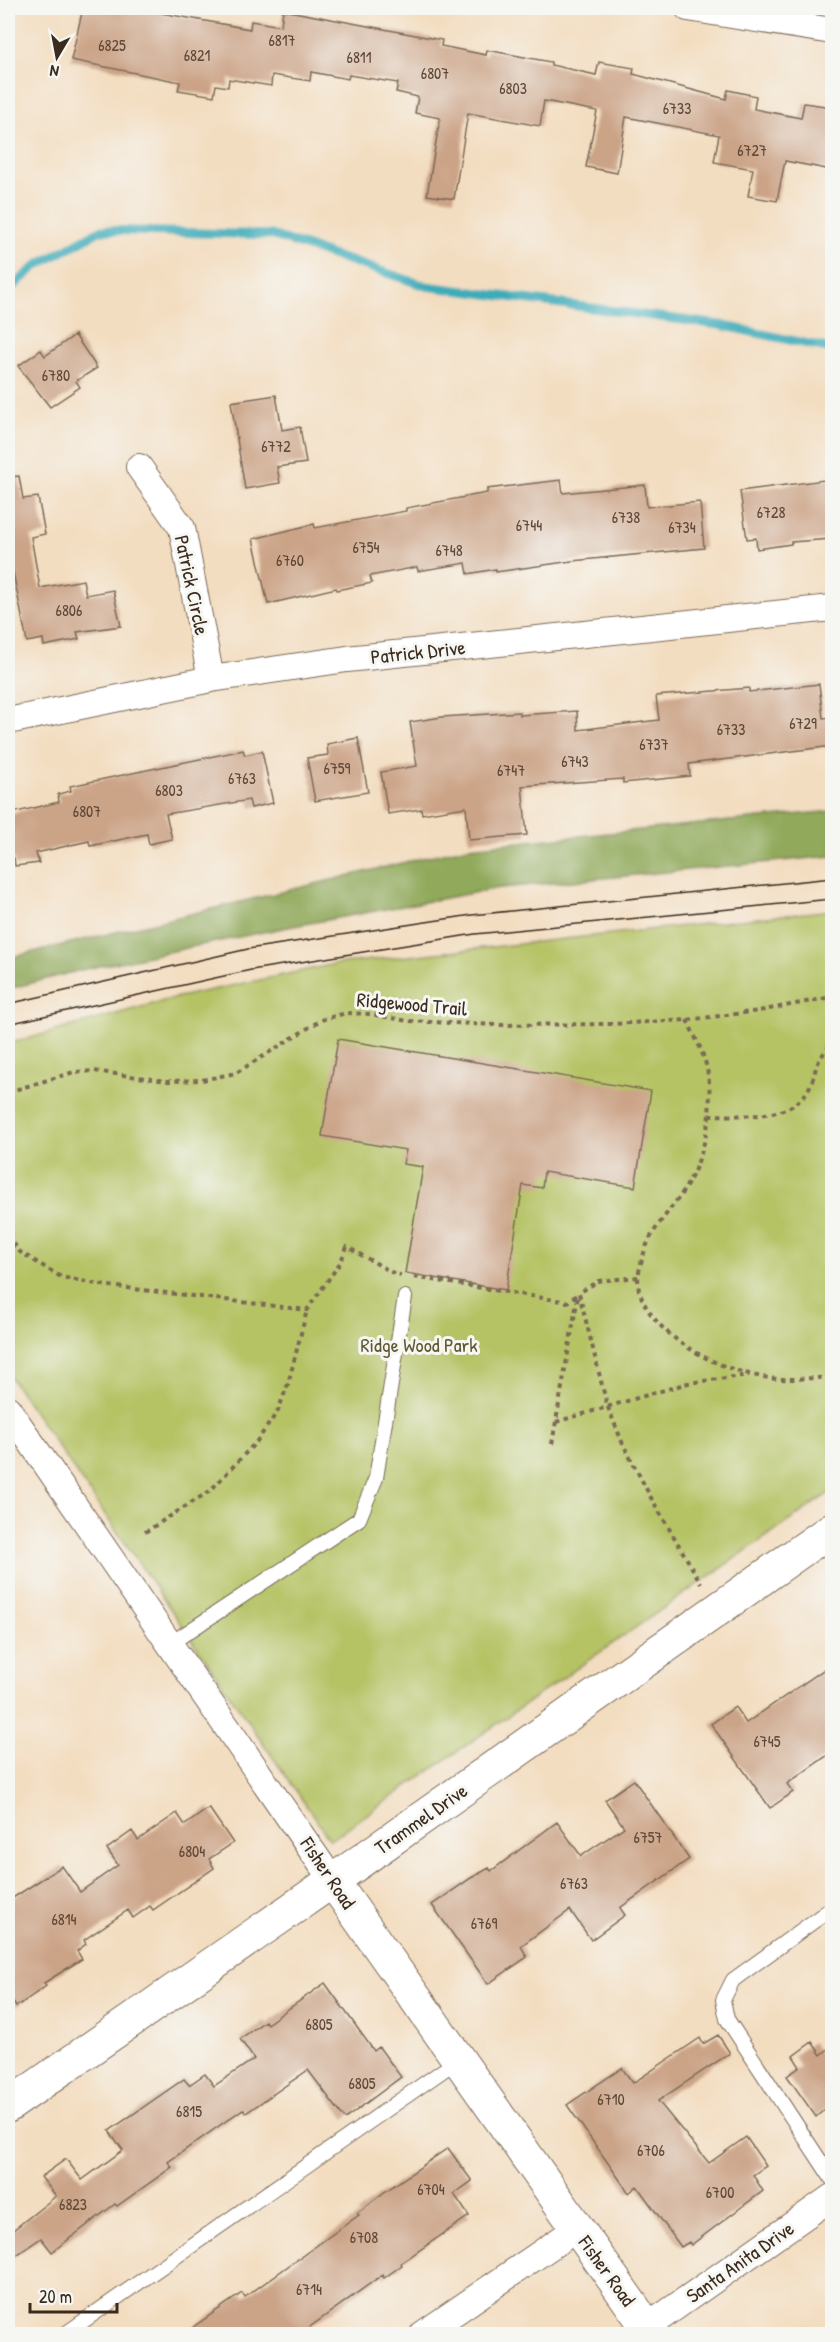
<svg xmlns="http://www.w3.org/2000/svg" width="840" height="2342" font-family="'Patrick Hand',sans-serif">
<style>
.green{fill:#b5c365;stroke:#787642;stroke-width:1.5}
.forest{fill:#90a95a;stroke:#666a3c;stroke-width:1.5}
.lines{fill:none;stroke-linecap:round;stroke-linejoin:round}
.stream{stroke:#3dacba;stroke-width:9}
.building{fill:#cba386}
.service-casing{stroke:#7b6957;stroke-width:16}
.minor-casing{stroke:#7b6957;stroke-width:28}
.tertiary-casing{stroke:#7b6957;stroke-width:35}
.path{stroke:#7b6957;stroke-width:4;stroke-dasharray:4.5 4.5;stroke-linecap:butt}
.service{stroke:#fff;stroke-width:14}
.minor{stroke:#fff;stroke-width:26}
.tertiary{stroke:#fff;stroke-width:33}
.tram{stroke:#3b2a1e;stroke-width:1.5}
.labels{text-anchor:middle;stroke-width:6;stroke-linejoin:round;paint-order:stroke}
.number-label{font-size:16px;fill:#5f4838}
.street-label{font-size:20px;fill:#3b2a1e;stroke:#f6f6f2}
.park-label{font-size:20px;fill:#605833;stroke:#f6f6f2}
</style>
<rect width="100%" height="100%" fill="#f6f6f2"/>
<filter id="ink" filterUnits="userSpaceOnUse"><feTurbulence type="fractalNoise" baseFrequency=".0167" numOctaves="2"/><feDisplacementMap in="SourceGraphic" scale="12" xChannelSelector="R" yChannelSelector="G"/><feConvolveMatrix kernelMatrix="1 2 1 2 8 2 1 2 1" color-interpolation-filters="sRGB"/></filter>
<filter id="wash" filterUnits="userSpaceOnUse"><feTurbulence type="fractalNoise" baseFrequency=".008" numOctaves="4" result="noise"/><feDisplacementMap in="SourceGraphic" scale="24" xChannelSelector="R" yChannelSelector="G"/><feGaussianBlur stdDeviation="1.35" result="paint"/><feColorMatrix in="noise" values="0 0 0 0 0 0 0 0 0 0 0 0 0 0 0 0 0 1.4 0 .05"/><feComposite in="paint" operator="in"/></filter>
<g filter="url(#wash)">
<rect width="100%" height="100%" fill="#f3ddc0"/>
<!-- green -->
<path class="green" d="M 832,910 L 832,1491 L 330,1840 L 8,1374 L 8,1044 L 174,998 L 335,964 Z"/>
<!-- forest -->
<path class="forest" d="M 832,811 L 832,856 L 500,888 L 283,928 L 81,970 L 8,989 L 8,958 L 468,847 Z"/>
<g class="lines">
<!-- stream -->
<path class="stream" d="M 8,291 L 36,266 L 101,230 L 271,235 L 426,286 L 720,325 L 832,349"/>
</g>
<g id="blocks">
<!-- building -->
<path class="building" d="M 83,8 L 156,8 L 155,12 L 250,29 L 251,21 L 281,26 L 283,10 L 442,40 L 441,46 L 486,55 L 487,50 L 551,62 L 551,65 L 596,75 L 599,62 L 634,68 L 633,74 L 726,99 L 728,90 L 756,96 L 754,109 L 801,118 L 804,103 L 832,107 L 832,170 L 785,161 L 777,201 L 748,196 L 753,169 L 714,162 L 719,135 L 626,117 L 617,173 L 586,167 L 597,111 L 544,101 L 540,126 L 468,113 L 454,199 L 427,195 L 440,118 L 415,113 L 418,97 L 396,92 L 398,83 L 349,75 L 348,79 L 311,72 L 310,81 L 272,75 L 271,86 L 229,79 L 228,87 L 216,85 L 214,96 L 178,90 L 180,82 L 71,60 Z
M 75,335 L 97,368 L 76,381 L 80,387 L 50,407 L 18,366 L 41,350 L 45,356 Z
M 276,395 L 282,430 L 300,427 L 306,463 L 277,467 L 280,483 L 245,489 L 231,402 Z
M 19,476 L 23,499 L 38,497 L 45,534 L 31,537 L 40,588 L 83,580 L 86,595 L 113,590 L 121,626 L 77,632 L 79,639 L 44,646 L 43,639 L 27,642 L 8,547 L 8,477 Z
M 832,479 L 832,539 L 791,542 L 791,544 L 757,549 L 756,538 L 747,539 L 740,491 Z
M 561,480 L 563,493 L 645,485 L 647,507 L 700,502 L 704,548 L 572,561 L 496,572 L 496,569 L 468,574 L 466,563 L 418,571 L 417,567 L 370,576 L 372,583 L 337,590 L 336,588 L 268,604 L 253,539 L 314,524 L 315,528 L 406,511 L 406,508 L 487,493 L 487,489 Z
M 819,684 L 823,718 L 832,717 L 832,746 L 689,764 L 690,776 L 623,783 L 623,779 L 522,786 L 527,835 L 469,840 L 466,807 L 422,814 L 421,809 L 388,814 L 381,772 L 417,766 L 410,722 L 442,717 L 520,712 L 520,715 L 577,711 L 578,730 L 659,720 L 656,696 L 749,688 L 749,692 Z
M 358,738 L 368,792 L 315,801 L 307,758 L 328,755 L 327,744 Z
M 243,750 L 245,755 L 262,751 L 273,803 L 251,808 L 249,800 L 166,814 L 172,839 L 149,844 L 147,834 L 90,846 L 89,841 L 36,853 L 39,863 L 15,866 L 14,858 L 8,859 L 8,814 L 59,802 L 58,794 L 71,791 L 70,786 Z
M 338,1039 L 651,1091 L 635,1187 L 544,1172 L 542,1188 L 523,1185 L 506,1290 L 405,1273 L 423,1167 L 403,1164 L 406,1150 L 322,1136 Z
M 832,1664 L 832,1752 L 787,1784 L 793,1792 L 770,1808 L 711,1724 L 735,1707 L 746,1723 Z
M 634,1780 L 689,1859 L 620,1908 L 625,1915 L 591,1940 L 570,1910 L 521,1946 L 527,1957 L 488,1984 L 432,1905 L 471,1878 L 489,1868 L 491,1871 L 557,1822 L 581,1856 L 624,1827 L 605,1800 Z
M 209,1808 L 233,1843 L 209,1859 L 214,1868 L 153,1910 L 150,1906 L 133,1918 L 128,1910 L 84,1940 L 86,1944 L 77,1951 L 82,1959 L 44,1983 L 46,1986 L 16,2007 L 8,1994 L 8,1901 L 62,1866 L 80,1892 L 118,1865 L 107,1849 L 132,1831 L 138,1840 L 177,1813 L 185,1825 Z
M 325,1983 L 374,2051 L 379,2047 L 401,2077 L 345,2119 L 308,2070 L 246,2113 L 243,2109 L 168,2162 L 172,2167 L 117,2206 L 115,2204 L 52,2252 L 41,2238 L 8,2261 L 8,2234 L 56,2196 L 41,2177 L 66,2159 L 82,2180 L 123,2150 L 109,2131 L 184,2079 L 189,2085 L 205,2074 L 214,2086 L 254,2059 L 240,2039 L 265,2021 L 267,2024 Z
M 718,2035 L 730,2053 L 658,2101 L 709,2163 L 746,2137 L 766,2166 L 753,2175 L 763,2191 L 691,2245 L 689,2242 L 681,2247 L 637,2186 L 629,2193 L 567,2105 L 622,2068 L 633,2083 L 700,2038 L 703,2044 Z
M 812,2042 L 821,2055 L 832,2046 L 832,2103 L 816,2117 L 787,2076 L 800,2067 L 793,2056 Z
M 448,2148 L 472,2181 L 454,2194 L 469,2216 L 401,2263 L 402,2265 L 384,2278 L 382,2275 L 300,2334 L 183,2334 L 242,2293 L 245,2297 L 359,2215 L 357,2213 L 383,2193 Z"/>
</g>
</g>
<g filter="url(#ink)">
<use href="#blocks" fill-opacity="0" stroke="#7b6957" stroke-width="1.5"/>
<g class="lines">
<defs>
<path id="service" d="M 171,1643 L 359,1519 L 376,1478 L 405,1297
M 832,1908 L 733,1980 L 723,2000 L 727,2019 L 832,2179
M 65,2334 L 458,2060"/>
<path id="minor" d="M 688,8 L 832,31
M 139,467 L 182,528 L 211,679
M 8,721 L 211,679 L 347,659 L 832,608
M 8,1409 L 332,1880
M 647,2327 L 832,2197
M 423,2334 L 576,2229"/>
<path id="tertiary" d="M 332,1880 L 652,2334
M 8,2106 L 358,1863 L 832,1529"/>
</defs>
<!-- service casing -->
<use href="#service" class="service-casing"/>
<!-- minor casing -->
<use href="#minor" class="minor-casing"/>
<!-- tertiary casing -->
<use href="#tertiary" class="tertiary-casing"/>
<!-- path -->
<path class="path" d="M 687,1020 C 695,1037 706,1057 708,1075 C 714,1115 704,1160 682,1193 C 670,1211 652,1229 645,1250 C 641,1262 636,1278 639,1290 C 653,1339 723,1372 769,1378 C 788,1381 812,1377 832,1378
M 8,1092 L 74,1072 L 94,1071 L 167,1081 L 202,1080 L 236,1073 L 321,1020 L 346,1013 L 370,1014 L 408,1021 L 496,1025 L 612,1024 L 687,1020 L 759,1011 L 832,997
M 709,1115 C 741,1115 792,1122 809,1088 C 813,1081 814,1073 817,1065 C 820,1057 827,1049 832,1042
M 8,1236 L 20,1252 L 61,1277 L 102,1285 L 307,1310 L 340,1263 L 347,1247 L 395,1274 L 401,1275
M 414,1277 L 568,1302 L 579,1293
M 638,1277 L 598,1281 L 579,1293 L 607,1405 L 623,1444 L 650,1496 L 701,1583
M 556,1422 L 688,1383 L 749,1375
M 552,1444 L 578,1296
M 145,1532 L 210,1491 L 257,1441 L 278,1411 L 288,1384 L 307,1310"/>
<!-- service -->
<use href="#service" class="service"/>
<!-- minor -->
<use href="#minor" class="minor"/>
<!-- tertiary -->
<use href="#tertiary" class="tertiary"/>
<!-- tram -->
<path class="tram" d="M 8,1004 L 248,949 L 472,915 L 832,878
M 8,1024 L 251,970 L 475,934 L 832,899"/>
</g>
</g>
<g class="labels">
<!-- number labels -->
<g class="number-label">
<text x="282" y="46">6817</text>
<text x="112" y="51">6825</text>
<text x="197" y="61">6821</text>
<text x="359" y="63">6811</text>
<text x="435" y="79">6807</text>
<text x="513" y="94">6803</text>
<text x="677" y="114">6733</text>
<text x="752" y="156">6727</text>
<text x="56" y="381">6780</text>
<text x="276" y="452">6772</text>
<text x="771" y="518">6728</text>
<text x="626" y="523">6738</text>
<text x="529" y="531">6744</text>
<text x="682" y="533">6734</text>
<text x="366" y="553">6754</text>
<text x="449" y="556">6748</text>
<text x="290" y="566">6760</text>
<text x="69" y="616">6806</text>
<text x="803" y="729">6729</text>
<text x="731" y="735">6733</text>
<text x="654" y="750">6737</text>
<text x="575" y="767">6743</text>
<text x="337" y="774">6759</text>
<text x="511" y="776">6747</text>
<text x="242" y="784">6763</text>
<text x="169" y="796">6803</text>
<text x="87" y="817">6807</text>
<text x="767" y="1747">6745</text>
<text x="648" y="1843">6757</text>
<text x="192" y="1857">6804</text>
<text x="574" y="1889">6763</text>
<text x="64" y="1925">6814</text>
<text x="484" y="1929">6769</text>
<text x="319" y="2030">6805</text>
<text x="362" y="2089">6805</text>
<text x="611" y="2105">6710</text>
<text x="189" y="2117">6815</text>
<text x="651" y="2156">6706</text>
<text x="431" y="2195">6704</text>
<text x="720" y="2198">6700</text>
<text x="73" y="2210">6823</text>
<text x="364" y="2243">6708</text>
<text x="309" y="2295">6714</text>
</g>
<!-- street labels -->
<g class="street-label">
<text transform="translate(192 585) rotate(78)" y="7">Patrick Circle</text>
<text transform="translate(418 652) rotate(-6)" y="7">Patrick Drive</text>
<text transform="translate(412 1004) rotate(5)" y="7">Ridgewood Trail</text>
<text transform="translate(421 1819) rotate(-35)" y="7">Trammel Drive</text>
<text transform="translate(328 1873) rotate(56)" y="7">Fisher Road</text>
<text transform="translate(740 2262) rotate(-35)" y="7">Santa Anita Drive</text>
<text transform="translate(607 2271) rotate(54)" y="7">Fisher Road</text>
</g>
<!-- park labels -->
<g class="park-label">
<text x="419" y="1352">Ridge Wood Park</text>
</g>
</g>
<!-- margin -->
<rect width="840" height="2342" fill="none" stroke="#f6f6f2" stroke-width="30"/>
<!-- north arrow -->
<g transform="translate(57 57) rotate(190)" stroke="#f6f6f2" stroke-width="4.5" paint-order="stroke">
<path d="M0-4.5L10 22L0 15L-10 22Z" fill="#3b2a1e"/>
<text y="-9" font-size="16" font-weight="bold" text-anchor="middle" fill="#3b2a1e">N</text>
</g>
<!-- scale -->
<path d="M30 2303v9h87v-9" fill="none" stroke="#3b2a1e" stroke-width="3"/>
<text x="39" y="2303" font-size="18" fill="#3b2a1e" stroke="#f6f6f2" stroke-width="4.5" paint-order="stroke">20 m</text>
</svg>
